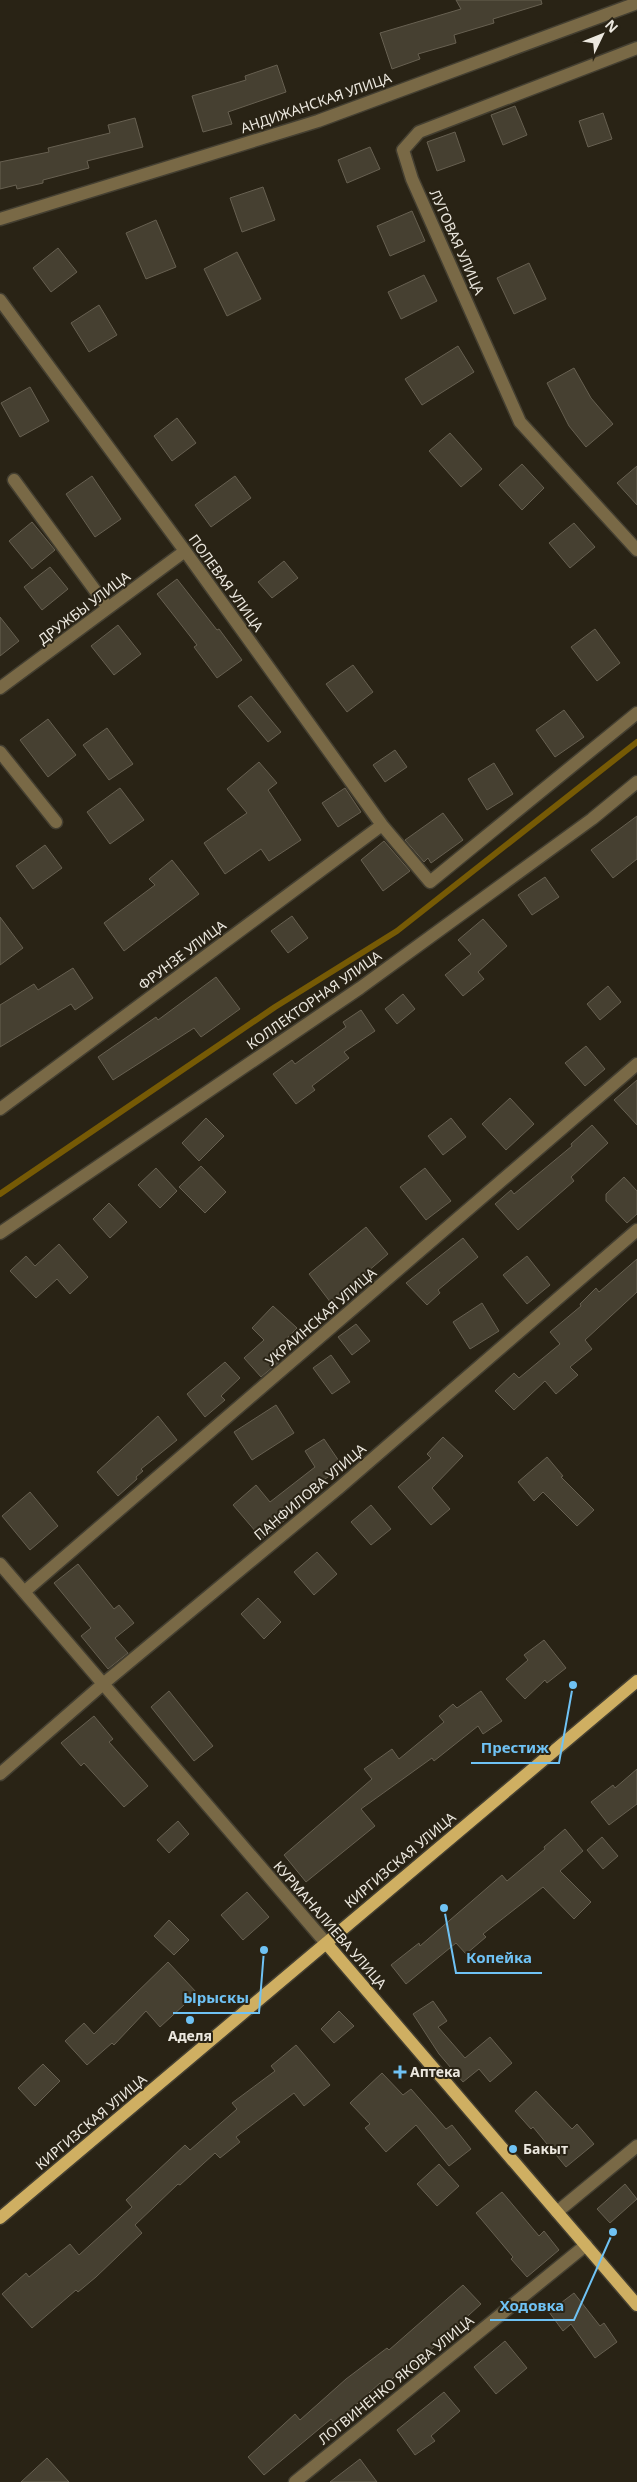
<svg xmlns="http://www.w3.org/2000/svg" width="637" height="2482" font-family="'Noto Sans',sans-serif">
<style>
.lines{fill:none;stroke-linecap:round;stroke-linejoin:round}
.stream{stroke:#765a05;stroke-width:6}
.building{fill:#464031;stroke:#676051}
.minor-casing{stroke:#443f31;stroke-width:15}
.major-casing{stroke:#443f31;stroke-width:15}
.minor{stroke:#796946;stroke-width:12}
.major{stroke:#cfaf62;stroke-width:12}
.poi-dot{fill:#6fc2f4;stroke:#292315;stroke-width:2}
.labels{text-anchor:middle;stroke-width:4;stroke-linejoin:round;paint-order:stroke}
.street-label{font-size:14px;fill:#ece8df;stroke:#292315}
.poi-label{font-size:14px;font-weight:bold;fill:#ece8df;stroke:#292315;text-anchor:start}
.leader{fill:none;stroke:#6fc2f4;stroke-width:2}
.callout-dot{fill:#6fc2f4;stroke:#292315;stroke-width:2}
.callout-label{font-size:15px;text-anchor:middle;font-weight:bold;fill:#6fc2f4;stroke:#292315;stroke-width:4;stroke-linejoin:round;paint-order:stroke}
</style>
<rect width="100%" height="100%" fill="#292315"/>
<g class="lines">
<!-- stream -->
<path class="stream" d="M 0,1194 L 275,1007 L 397,931 L 637,742"/>
</g>
<!-- building -->
<path class="building" d="M 456,0 L 541,0 L 542,4 L 493,19 L 494,23 L 454,35 L 456,43 L 418,54 L 420,59 L 392,69 L 380,33 L 461,9 Z
M 277,65 L 286,92 L 228,112 L 232,124 L 203,132 L 192,96 L 246,80 L 245,76 Z
M 515,106 L 527,135 L 503,145 L 491,115 Z
M 603,113 L 612,139 L 588,147 L 579,121 Z
M 135,118 L 143,147 L 87,161 L 89,168 L 43,180 L 43,183 L 17,189 L 16,185 L 0,189 L 0,162 L 49,152 L 48,148 L 110,133 L 108,125 Z
M 455,132 L 465,161 L 437,171 L 427,142 Z
M 370,147 L 380,169 L 347,183 L 338,160 Z
M 263,187 L 275,220 L 242,232 L 230,198 Z
M 412,211 L 425,241 L 390,256 L 377,226 Z
M 156,220 L 176,267 L 146,279 L 126,233 Z
M 58,248 L 77,272 L 51,292 L 33,268 Z
M 237,252 L 261,299 L 227,316 L 204,269 Z
M 529,263 L 546,299 L 514,314 L 497,278 Z
M 424,275 L 437,301 L 401,319 L 388,292 Z
M 99,305 L 117,335 L 89,352 L 71,323 Z
M 458,346 L 474,372 L 422,405 L 405,379 Z
M 574,368 L 591,398 L 613,424 L 586,447 L 569,426 L 547,383 Z
M 30,387 L 49,421 L 20,437 L 1,403 Z
M 177,418 L 196,443 L 172,461 L 154,436 Z
M 450,433 L 482,469 L 461,487 L 429,451 Z
M 522,464 L 544,488 L 522,510 L 499,485 Z
M 637,466 L 637,505 L 617,483 Z
M 92,476 L 121,519 L 95,537 L 66,494 Z
M 235,476 L 251,498 L 211,527 L 195,505 Z
M 32,522 L 55,550 L 32,569 L 9,541 Z
M 574,523 L 595,547 L 570,568 L 549,543 Z
M 284,561 L 298,578 L 272,598 L 258,582 Z
M 50,567 L 68,589 L 42,610 L 24,587 Z
M 177,579 L 217,630 L 219,629 L 242,660 L 217,678 L 194,647 L 197,645 L 157,594 Z
M 0,617 L 19,641 L 0,656 Z
M 118,625 L 141,654 L 114,675 L 91,646 Z
M 595,629 L 620,663 L 597,681 L 571,647 Z
M 353,665 L 373,692 L 347,712 L 326,684 Z
M 251,696 L 281,732 L 268,742 L 238,706 Z
M 564,710 L 584,737 L 555,757 L 536,730 Z
M 48,719 L 76,755 L 48,777 L 20,740 Z
M 107,728 L 133,764 L 109,780 L 83,745 Z
M 395,750 L 407,767 L 385,782 L 373,765 Z
M 259,762 L 277,783 L 268,790 L 301,840 L 269,861 L 261,849 L 225,874 L 204,843 L 247,813 L 227,789 Z
M 494,763 L 513,794 L 487,810 L 468,779 Z
M 120,788 L 144,820 L 110,844 L 87,812 Z
M 345,788 L 361,812 L 338,827 L 322,803 Z
M 443,813 L 463,840 L 431,863 L 428,858 L 424,862 L 405,840 Z
M 637,816 L 637,859 L 613,878 L 591,850 Z
M 384,841 L 410,871 L 383,891 L 361,860 Z
M 45,845 L 62,868 L 33,889 L 16,866 Z
M 172,860 L 199,894 L 124,951 L 104,923 L 155,885 L 149,879 Z
M 545,877 L 559,897 L 532,915 L 518,895 Z
M 292,916 L 308,938 L 288,953 L 271,931 Z
M 0,917 L 23,948 L 0,965 Z
M 483,919 L 507,946 L 478,972 L 484,979 L 463,996 L 445,975 L 471,954 L 458,940 Z
M 73,968 L 93,998 L 75,1010 L 71,1004 L 0,1047 L 0,1005 L 34,984 L 38,990 Z
M 216,977 L 240,1009 L 201,1037 L 194,1028 L 113,1080 L 98,1057 L 156,1017 L 158,1020 Z
M 608,986 L 621,1002 L 600,1020 L 587,1004 Z
M 403,994 L 415,1009 L 397,1024 L 385,1009 Z
M 361,1010 L 375,1031 L 344,1052 L 349,1058 L 312,1086 L 315,1090 L 296,1104 L 273,1074 L 292,1060 L 295,1064 L 346,1027 L 343,1022 Z
M 586,1046 L 605,1069 L 585,1086 L 565,1063 Z
M 637,1080 L 637,1125 L 614,1100 Z
M 510,1098 L 534,1124 L 506,1150 L 482,1124 Z
M 206,1118 L 224,1136 L 199,1161 L 182,1143 Z
M 451,1118 L 466,1137 L 443,1155 L 428,1136 Z
M 592,1125 L 608,1143 L 571,1177 L 574,1181 L 518,1230 L 495,1204 L 511,1190 L 514,1194 L 572,1146 L 571,1144 Z
M 201,1166 L 226,1192 L 205,1213 L 179,1187 Z
M 156,1168 L 177,1191 L 160,1208 L 138,1185 Z
M 425,1168 L 451,1201 L 426,1220 L 400,1187 Z
M 624,1177 L 637,1191 L 637,1214 L 627,1223 L 606,1201 L 606,1194 Z
M 109,1203 L 127,1222 L 110,1238 L 93,1219 Z
M 366,1227 L 388,1254 L 331,1303 L 309,1274 Z
M 463,1238 L 478,1257 L 438,1290 L 440,1293 L 427,1305 L 406,1283 Z
M 59,1244 L 88,1277 L 70,1294 L 57,1279 L 36,1298 L 10,1271 L 26,1256 L 35,1266 Z
M 527,1256 L 550,1285 L 527,1304 L 503,1275 Z
M 637,1259 L 637,1292 L 585,1340 L 592,1349 L 570,1367 L 578,1375 L 556,1394 L 545,1381 L 514,1410 L 495,1391 L 514,1373 L 519,1378 L 560,1344 L 550,1332 L 581,1306 L 580,1304 L 596,1288 L 599,1292 Z
M 482,1303 L 499,1331 L 470,1349 L 453,1322 Z
M 273,1306 L 297,1328 L 272,1354 L 279,1362 L 261,1377 L 244,1358 L 264,1340 L 252,1328 Z
M 356,1324 L 370,1341 L 352,1355 L 338,1337 Z
M 331,1355 L 350,1382 L 332,1394 L 313,1368 Z
M 225,1362 L 240,1378 L 221,1396 L 225,1400 L 205,1417 L 187,1394 Z
M 276,1405 L 294,1433 L 252,1460 L 234,1432 Z
M 158,1416 L 177,1440 L 141,1469 L 143,1471 L 136,1477 L 137,1479 L 118,1496 L 97,1472 Z
M 443,1437 L 463,1456 L 432,1488 L 450,1509 L 431,1525 L 398,1487 L 431,1458 L 427,1454 Z
M 324,1439 L 343,1467 L 310,1489 L 313,1493 L 282,1517 L 285,1520 L 262,1539 L 233,1505 L 256,1485 L 270,1502 L 315,1467 L 305,1451 Z
M 547,1457 L 563,1476 L 561,1477 L 594,1510 L 577,1526 L 543,1492 L 534,1501 L 518,1482 Z
M 30,1492 L 58,1526 L 30,1550 L 2,1516 Z
M 371,1505 L 391,1529 L 371,1545 L 351,1522 Z
M 317,1552 L 337,1574 L 314,1595 L 294,1572 Z
M 78,1564 L 114,1609 L 119,1605 L 134,1623 L 115,1638 L 128,1653 L 108,1669 L 81,1636 L 91,1628 L 54,1583 Z
M 258,1598 L 281,1622 L 264,1639 L 241,1614 Z
M 544,1640 L 566,1668 L 547,1683 L 545,1680 L 525,1699 L 506,1679 L 528,1660 L 524,1655 Z
M 169,1691 L 213,1746 L 194,1761 L 151,1707 Z
M 481,1691 L 502,1721 L 483,1734 L 478,1726 L 434,1761 L 432,1758 L 361,1809 L 375,1826 L 306,1882 L 284,1855 L 372,1779 L 364,1769 L 392,1749 L 399,1759 L 444,1722 L 439,1716 L 453,1704 L 457,1708 Z
M 94,1716 L 113,1739 L 109,1742 L 148,1786 L 124,1807 L 84,1763 L 81,1766 L 61,1743 Z
M 637,1769 L 637,1804 L 609,1825 L 591,1802 L 613,1785 L 615,1788 Z
M 178,1821 L 189,1834 L 169,1853 L 157,1840 Z
M 565,1829 L 583,1851 L 560,1871 L 591,1902 L 574,1919 L 543,1887 L 483,1934 L 486,1937 L 466,1954 L 456,1943 L 406,1984 L 391,1965 L 419,1943 L 420,1946 L 502,1875 L 507,1881 L 545,1849 L 544,1847 Z
M 602,1837 L 618,1856 L 603,1869 L 587,1850 Z
M 247,1892 L 269,1917 L 243,1940 L 221,1915 Z
M 169,1920 L 189,1940 L 174,1955 L 154,1936 Z
M 168,1962 L 197,1993 L 160,2027 L 146,2011 L 114,2045 L 112,2043 L 87,2065 L 65,2041 L 84,2023 L 94,2034 Z
M 433,2001 L 447,2021 L 438,2027 L 465,2058 L 490,2037 L 512,2063 L 490,2082 L 479,2069 L 463,2082 L 439,2054 L 413,2014 Z
M 339,2011 L 354,2026 L 334,2043 L 321,2029 Z
M 296,2045 L 330,2085 L 304,2106 L 294,2093 L 236,2137 L 240,2142 L 220,2158 L 215,2153 L 180,2185 L 178,2184 L 135,2225 L 142,2233 L 96,2277 L 78,2292 L 76,2290 L 32,2328 L 2,2294 L 26,2273 L 29,2277 L 70,2244 L 79,2255 L 132,2207 L 126,2200 L 185,2145 L 190,2150 L 237,2109 L 232,2103 L 275,2071 L 271,2066 Z
M 43,2064 L 60,2081 L 35,2106 L 18,2088 Z
M 382,2073 L 403,2095 L 411,2089 L 446,2129 L 452,2125 L 471,2149 L 449,2166 L 416,2125 L 386,2152 L 365,2128 L 370,2124 L 350,2103 Z
M 536,2091 L 572,2129 L 577,2124 L 594,2144 L 566,2167 L 533,2127 L 531,2129 L 515,2111 Z
M 439,2164 L 459,2186 L 437,2206 L 417,2184 Z
M 625,2184 L 637,2199 L 610,2223 L 597,2209 Z
M 502,2192 L 539,2236 L 544,2231 L 559,2250 L 527,2277 L 511,2259 L 513,2257 L 476,2213 Z
M 463,2285 L 481,2304 L 413,2366 L 411,2364 L 383,2386 L 380,2383 L 335,2424 L 331,2419 L 264,2475 L 248,2457 L 295,2414 L 300,2420 L 346,2379 L 387,2348 L 389,2350 Z
M 574,2293 L 600,2326 L 604,2323 L 617,2342 L 595,2358 L 571,2324 L 563,2331 L 549,2312 Z
M 505,2341 L 527,2368 L 496,2394 L 474,2367 Z
M 444,2392 L 460,2411 L 431,2436 L 435,2441 L 415,2455 L 397,2430 Z
M 47,2458 L 69,2482 L 21,2482 Z
M 360,2459 L 377,2482 L 330,2482 Z"/>
<g class="lines">
<defs>
<path id="minor" d="M 637,48 L 419,132 L 403,150 L 412,179 L 520,422 L 637,550
M 0,219 L 318,121 L 637,3
M 0,300 L 185,551 L 382,825 L 430,882 L 637,713
M 14,480 L 108,608
M 0,688 L 185,551
M 0,752 L 56,822
M 0,1109 L 382,825
M 0,1233 L 360,988 L 592,819 L 637,782
M 0,1564 L 326,1943
M 24,1592 L 637,1064
M 0,1774 L 103,1684 L 340,1487 L 637,1230
M 557,2212 L 637,2146
M 295,2482 L 586,2245"/>
<path id="major" d="M 326,1943 L 637,2305
M 0,2218 L 637,1681"/>
</defs>
<!-- minor casing -->
<use href="#minor" class="minor-casing"/>
<!-- major casing -->
<use href="#major" class="major-casing"/>
<!-- minor -->
<use href="#minor" class="minor"/>
<!-- major -->
<use href="#major" class="major"/>
</g>
<!-- markers -->
<g class="poi-dot">
<circle cx="190" cy="2020" r="5"/>
<path d="M397.5 2064.5h5v5h5v5h-5v5h-5v-5h-5v-5h5z"/>
<circle cx="513" cy="2149" r="5"/>
</g>
<g class="labels">
<!-- street labels -->
<g class="street-label">
<text transform="translate(316 103) rotate(-19)" y="5">АНДИЖАНСКАЯ УЛИЦА</text>
<text transform="translate(457 242) rotate(66)" y="5">ЛУГОВАЯ УЛИЦА</text>
<text transform="translate(226 583) rotate(54)" y="5">ПОЛЕВАЯ УЛИЦА</text>
<text transform="translate(84 608) rotate(-37)" y="5">ДРУЖБЫ УЛИЦА</text>
<text transform="translate(182 955) rotate(-37)" y="5">ФРУНЗЕ УЛИЦА</text>
<text transform="translate(314 1000) rotate(-35)" y="5">КОЛЛЕКТОРНАЯ УЛИЦА</text>
<text transform="translate(321 1317) rotate(-41)" y="5">УКРАИНСКАЯ УЛИЦА</text>
<text transform="translate(310 1492) rotate(-40)" y="5">ПАНФИЛОВА УЛИЦА</text>
<text transform="translate(400 1860) rotate(-40)" y="5">КИРГИЗСКАЯ УЛИЦА</text>
<text transform="translate(330 1925) rotate(49)" y="5">КУРМАНАЛИЕВА УЛИЦА</text>
<text transform="translate(91 2122) rotate(-40)" y="5">КИРГИЗСКАЯ УЛИЦА</text>
<text transform="translate(396 2380) rotate(-39)" y="5">ЛОГВИНЕНКО ЯКОВА УЛИЦА</text>
</g>
<!-- poi labels -->
<g class="poi-label">
<text x="190" y="2041" text-anchor="middle">Аделя</text>
<text x="410" y="2077">Аптека</text>
<text x="523" y="2154">Бакыт</text>
</g>
</g>
<!-- callouts -->
<path class="leader" d="M573 1685L559 1763H471M444 1908L456 1973H542M264 1950L259 2013H173M613 2232L574 2320H490"/>
<g class="callout-dot">
<circle cx="573" cy="1685" r="5"/>
<circle cx="444" cy="1908" r="5"/>
<circle cx="264" cy="1950" r="5"/>
<circle cx="613" cy="2232" r="5"/>
</g>
<g class="callout-label">
<text x="515" y="1753">Престиж</text>
<text x="499" y="1963">Копейка</text>
<text x="216" y="2003">Ырыскы</text>
<text x="532" y="2311">Ходовка</text>
</g>
<!-- north arrow -->
<g transform="translate(602 35) rotate(47)" stroke="#292315" stroke-width="4" paint-order="stroke">
<path d="M0-4L9 19L0 12L-9 19Z" fill="#ece8df"/>
<text y="-8" font-size="14" font-weight="bold" text-anchor="middle" fill="#ece8df">N</text>
</g>
</svg>
